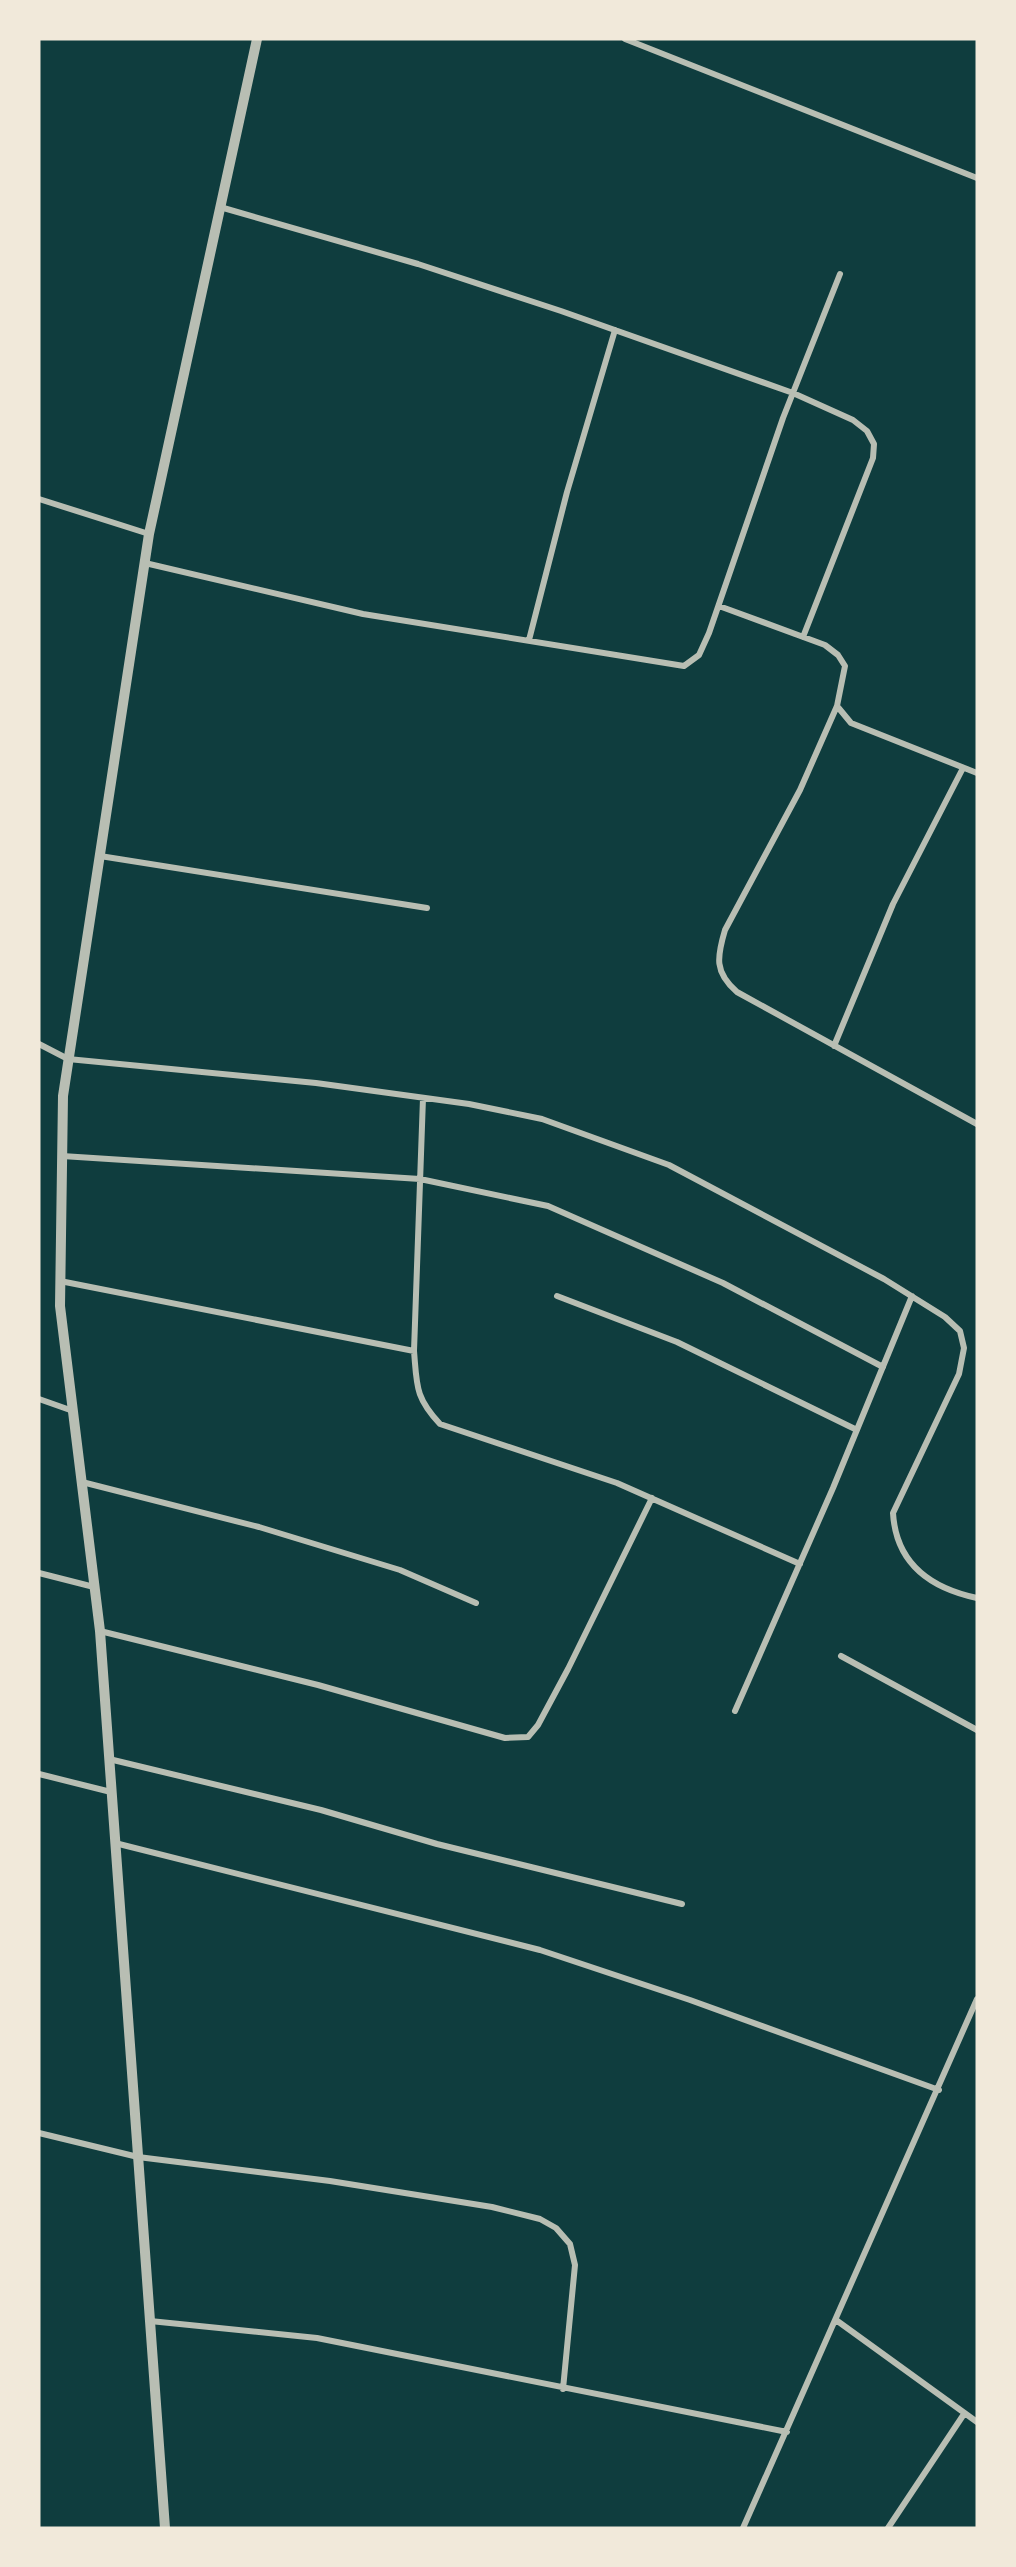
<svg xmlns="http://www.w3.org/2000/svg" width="1016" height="2567" font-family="Poppins,sans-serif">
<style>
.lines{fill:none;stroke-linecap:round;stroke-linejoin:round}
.minor{stroke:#b8beb3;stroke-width:6}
.tertiary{stroke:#b8beb3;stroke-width:10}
</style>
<rect width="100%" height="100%" fill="#0f3d3e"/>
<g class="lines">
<!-- minor -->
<path class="minor" d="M 625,39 L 977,178
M 220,207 L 418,264 L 561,311 L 793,393 L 853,420 L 867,431 L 874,444 L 873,458 L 803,637
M 39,499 L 149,534
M 145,563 L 363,614 L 684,666 L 699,655 L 709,633 L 783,418 L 840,274
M 719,606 L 825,645 L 838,655 L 845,666 L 837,706 L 851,723 L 977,773
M 529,640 L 567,492 L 615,330
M 837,706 L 800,790 L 725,930 C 717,957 714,972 737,992 L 977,1124
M 100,856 L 427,908
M 39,1044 L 68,1059 L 316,1083 L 469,1104 L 542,1119 L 669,1165 L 884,1279 L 945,1317 L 960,1331 L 964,1348 L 959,1374 L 893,1513 C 896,1563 930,1588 977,1598
M 834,1046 L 893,904 L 963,768
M 423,1098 L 414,1351 C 417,1386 415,1397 440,1424 L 617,1483 L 800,1564
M 62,1156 L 420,1179 L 548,1206 L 723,1283 L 883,1367
M 60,1281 L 414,1351
M 557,1296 L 677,1342 L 857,1430
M 39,1399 L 73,1411
M 82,1482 L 259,1527 L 400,1570 L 476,1603
M 39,1573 L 94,1587
M 100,1631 L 318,1685 L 505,1738 L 528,1737 L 538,1725 L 568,1669 L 652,1498
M 841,1656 L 977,1730
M 735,1711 L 833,1488 L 912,1296
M 109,1759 L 321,1810 L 437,1844 L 682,1904
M 39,1774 L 111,1792
M 115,1843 L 540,1950 L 690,2000 L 939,2090
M 39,2133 L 138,2157 L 330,2181 L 492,2207 L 540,2219 L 556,2228 L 570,2244 L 575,2265 L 563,2389
M 836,2320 L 977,2422
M 150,2321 L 317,2338 L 787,2432
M 743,2528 L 977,1999
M 888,2528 L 964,2414"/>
<!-- tertiary -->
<path class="tertiary" d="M 165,2528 L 100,1631 L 60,1306 L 63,1096 L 149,534 L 257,39"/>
</g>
<!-- border -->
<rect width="1016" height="2567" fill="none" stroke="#f1e9da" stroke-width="81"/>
</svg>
